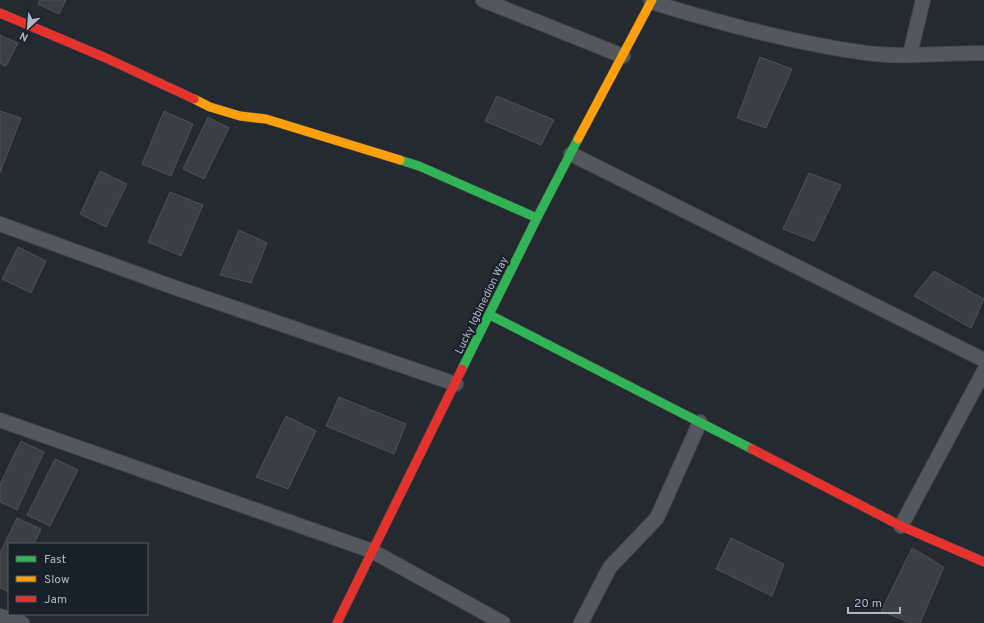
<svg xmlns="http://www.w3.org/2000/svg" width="984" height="623" font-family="Overpass,sans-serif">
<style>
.building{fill:#3c4045;stroke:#4c5158}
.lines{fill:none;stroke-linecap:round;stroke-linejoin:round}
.street-casing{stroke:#42464b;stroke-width:16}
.fast-casing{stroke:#42464b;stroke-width:10}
.slow-casing{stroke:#42464b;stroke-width:10}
.jam-casing{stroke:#42464b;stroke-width:10}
.street{stroke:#54585e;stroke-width:14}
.fast{stroke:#30b455;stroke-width:9}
.slow{stroke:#ff9f0a;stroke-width:9}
.jam{stroke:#e5322d;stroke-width:9}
.labels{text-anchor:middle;stroke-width:4;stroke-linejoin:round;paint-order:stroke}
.street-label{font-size:11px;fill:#adb6c3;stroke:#18202a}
</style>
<rect width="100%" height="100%" fill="#252a30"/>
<!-- building -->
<path class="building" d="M 40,0 L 66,0 L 59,14 L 38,4 Z
M 0,35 L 18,43 L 6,66 L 0,63 Z
M 760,57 L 792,69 L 766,128 L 737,118 Z
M 497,96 L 554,120 L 541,145 L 485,121 Z
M 0,111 L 21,118 L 0,173 Z
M 164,111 L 193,124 L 171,176 L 142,164 Z
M 208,117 L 229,128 L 204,179 L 183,169 Z
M 100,171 L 127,184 L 106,227 L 80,214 Z
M 809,173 L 841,185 L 814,241 L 783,229 Z
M 170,192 L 203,205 L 181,256 L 148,242 Z
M 239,230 L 267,243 L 251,283 L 220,275 Z
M 18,247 L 46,261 L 31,293 L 2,279 Z
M 934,271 L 984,299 L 971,328 L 914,296 Z
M 339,397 L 406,424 L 394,454 L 326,426 Z
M 286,416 L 316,431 L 288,489 L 256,477 Z
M 21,441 L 44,452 L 17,510 L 0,502 L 0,484 Z
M 55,459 L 78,470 L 50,526 L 27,515 Z
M 17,518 L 41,529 L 34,544 L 9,544 L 9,592 L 0,588 L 0,553 Z
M 731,538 L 784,564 L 772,596 L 716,569 Z
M 912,548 L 944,567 L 920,623 L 911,623 L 881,611 Z"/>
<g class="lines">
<defs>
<path id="street" d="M 483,0 L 623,56
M 651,2 C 721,23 793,43 866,53 C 905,58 945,53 984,53
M 910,54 L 923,0
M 571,154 L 984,360
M 0,224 L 176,288 L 456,384
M 0,420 L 372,551 L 503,623
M 901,526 L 984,371
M 0,616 L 22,623
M 581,623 L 610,567 L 657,518 L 700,422"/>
<path id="fast" d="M 400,160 L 419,166 L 537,218
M 490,315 L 752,449
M 462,369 L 537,218 L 578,139"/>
<path id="slow" d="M 194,99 L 210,107 L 240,116 L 266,119 L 400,160
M 578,139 L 652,0"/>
<path id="jam" d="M 0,13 L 106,58 L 194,99
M 752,449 L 901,526 L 984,562
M 337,623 L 462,369"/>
</defs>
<!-- street casing -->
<use href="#street" class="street-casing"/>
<!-- fast casing -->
<use href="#fast" class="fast-casing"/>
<!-- slow casing -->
<use href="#slow" class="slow-casing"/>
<!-- jam casing -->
<use href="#jam" class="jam-casing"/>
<!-- street -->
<use href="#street" class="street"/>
<!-- fast -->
<use href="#fast" class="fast"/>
<!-- slow -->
<use href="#slow" class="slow"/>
<!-- jam -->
<use href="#jam" class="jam"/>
</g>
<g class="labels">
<!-- street labels -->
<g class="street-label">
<text transform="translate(481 305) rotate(-64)" y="4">Lucky Igbinedion Way</text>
</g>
</g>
<!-- legend -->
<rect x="8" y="543" width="140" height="72" fill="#18202a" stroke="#545c67"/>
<rect x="16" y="556" width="20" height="6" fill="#30b455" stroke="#545c67"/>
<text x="44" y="563" font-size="12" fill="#adb6c3">Fast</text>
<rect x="16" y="576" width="20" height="6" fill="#ff9f0a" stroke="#545c67"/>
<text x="44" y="583" font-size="12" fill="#adb6c3">Slow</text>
<rect x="16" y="596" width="20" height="6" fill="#e5322d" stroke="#545c67"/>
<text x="44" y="603" font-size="12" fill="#adb6c3">Jam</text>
<!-- north arrow -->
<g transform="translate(28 28) rotate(206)" stroke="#18202a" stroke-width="3" paint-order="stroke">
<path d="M0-3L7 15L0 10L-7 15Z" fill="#adb6c3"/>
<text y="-6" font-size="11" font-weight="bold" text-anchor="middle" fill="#adb6c3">N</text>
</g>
<!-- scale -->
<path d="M848 607v6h52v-6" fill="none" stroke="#adb6c3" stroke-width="2"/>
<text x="854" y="607" font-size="12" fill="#adb6c3" stroke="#18202a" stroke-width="3" paint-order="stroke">20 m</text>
</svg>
